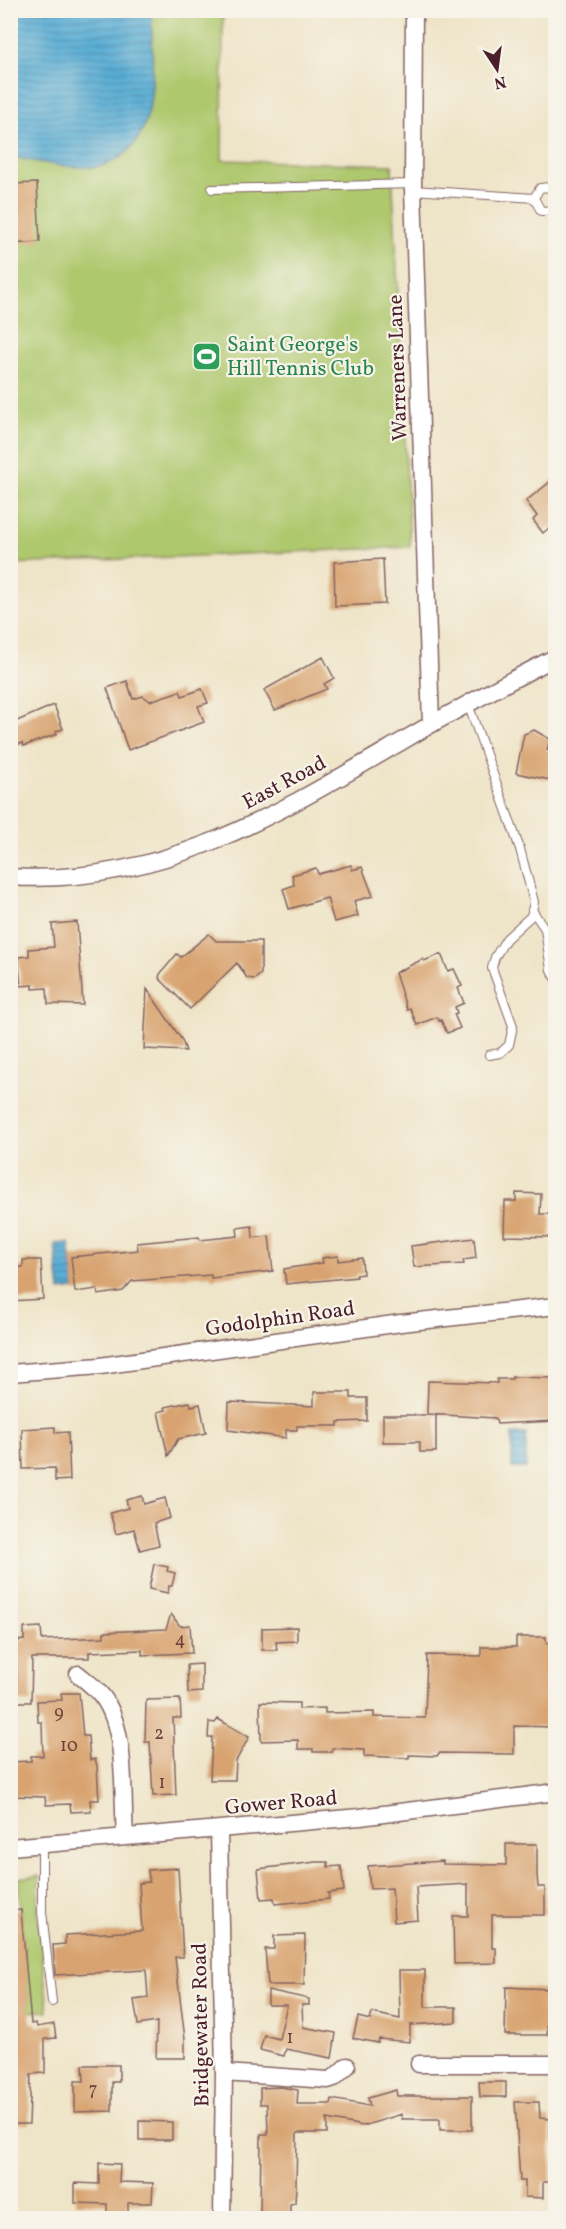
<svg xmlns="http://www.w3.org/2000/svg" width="566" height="2229" font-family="Vollkorn,serif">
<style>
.garden{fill:#aec86d;stroke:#7c744c;stroke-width:1.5}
.water{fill:url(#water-rules);stroke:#526680;stroke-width:1.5}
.building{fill:#d8a370}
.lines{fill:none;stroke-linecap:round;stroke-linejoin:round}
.service-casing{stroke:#836462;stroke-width:10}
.minor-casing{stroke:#836462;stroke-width:19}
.service{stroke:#fff;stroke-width:8}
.minor{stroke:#fff;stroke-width:16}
.labels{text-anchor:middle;stroke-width:4.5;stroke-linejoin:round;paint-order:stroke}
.number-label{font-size:18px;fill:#6e403c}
.leisure-label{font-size:21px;fill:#27864d;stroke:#f7f3e8;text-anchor:start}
.street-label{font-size:21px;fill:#4a1f2b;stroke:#f7f3e8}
</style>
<defs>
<pattern id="water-rules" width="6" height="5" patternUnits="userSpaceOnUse" patternTransform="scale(1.5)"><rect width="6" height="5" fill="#59add5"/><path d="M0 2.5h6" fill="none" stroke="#4c8cad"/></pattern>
</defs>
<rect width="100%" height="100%" fill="#f7f3e8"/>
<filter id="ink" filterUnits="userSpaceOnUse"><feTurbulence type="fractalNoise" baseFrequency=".0167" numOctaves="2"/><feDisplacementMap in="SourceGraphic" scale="12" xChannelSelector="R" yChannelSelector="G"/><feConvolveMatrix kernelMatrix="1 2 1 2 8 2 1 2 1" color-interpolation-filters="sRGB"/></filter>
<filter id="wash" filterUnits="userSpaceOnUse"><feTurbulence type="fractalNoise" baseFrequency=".008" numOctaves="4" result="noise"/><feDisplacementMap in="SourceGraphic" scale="24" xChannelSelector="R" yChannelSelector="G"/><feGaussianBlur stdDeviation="1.35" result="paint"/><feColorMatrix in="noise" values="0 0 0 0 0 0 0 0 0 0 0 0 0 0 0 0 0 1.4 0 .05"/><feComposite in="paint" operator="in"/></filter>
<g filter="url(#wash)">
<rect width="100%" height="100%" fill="#eee4c7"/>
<!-- garden -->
<path class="garden" d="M 11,11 L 223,11 L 222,160 L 392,165 L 410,547 L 11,564 Z
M 39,1876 L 38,1917 L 48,2011 L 18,2012 L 11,2041 L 11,2010 L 29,2009 L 18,1878 Z"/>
<!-- water -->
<path class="water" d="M 10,11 L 152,11 C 150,59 166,142 107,164 C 81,173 37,161 11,157 Z
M 69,1243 L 75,1289 L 60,1291 L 55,1244 Z
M 512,1434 L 526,1434 L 526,1468 L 512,1468 Z"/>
<g id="blocks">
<!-- building -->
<path class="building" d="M 37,183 L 40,242 L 10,244 L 10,184 Z
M 555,478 L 555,523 L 543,533 L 533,520 L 537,516 L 526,501 Z
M 383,559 L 385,604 L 335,606 L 334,562 Z
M 323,657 L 334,678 L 324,684 L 327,689 L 275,710 L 264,690 Z
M 127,681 L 133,699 L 143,696 L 150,701 L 180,691 L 182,696 L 202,689 L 208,703 L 198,706 L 204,722 L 128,750 L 107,688 Z
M 54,705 L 63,729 L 56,731 L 57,734 L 24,746 L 22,743 L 10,747 L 10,724 Z
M 534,730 L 550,739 L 547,750 L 555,752 L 555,781 L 516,773 L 524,734 Z
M 351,865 L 352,870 L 362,867 L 373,896 L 354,901 L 358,916 L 334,922 L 327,898 L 289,909 L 283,889 L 294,885 L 292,875 L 316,868 L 318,874 Z
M 77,922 L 83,1005 L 48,1004 L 47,988 L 33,989 L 33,985 L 21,986 L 18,957 L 29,956 L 29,949 L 54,947 L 52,924 Z
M 209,934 L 216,941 L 261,941 L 261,974 L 255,979 L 247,978 L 237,963 L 190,1009 L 159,978 L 160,974 L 177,954 L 181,957 Z
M 441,954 L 448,971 L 454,969 L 462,986 L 458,988 L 464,1003 L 455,1007 L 457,1013 L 454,1014 L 460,1028 L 447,1033 L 441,1020 L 439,1021 L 437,1017 L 417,1025 L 410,1008 L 407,1010 L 395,973 L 423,959 L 424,961 Z
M 147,989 L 182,1040 L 186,1051 L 144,1049 Z
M 516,1193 L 541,1194 L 540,1214 L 551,1214 L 551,1237 L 504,1236 L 505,1201 L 516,1201 Z
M 252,1226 L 253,1238 L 269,1236 L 273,1271 L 211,1278 L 211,1275 L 132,1281 L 123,1291 L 98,1295 L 97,1289 L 75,1292 L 71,1257 L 138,1250 L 137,1243 L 199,1237 L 200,1240 L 238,1236 L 237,1228 Z
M 474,1238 L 476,1258 L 463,1260 L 464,1264 L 414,1267 L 411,1246 Z
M 338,1256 L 338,1261 L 362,1258 L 363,1274 L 356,1275 L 357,1277 L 286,1284 L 284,1269 L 323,1263 L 322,1258 Z
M 23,1260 L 41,1260 L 43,1299 L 10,1301 L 10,1267 L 23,1267 Z
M 512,1377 L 555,1378 L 555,1421 L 497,1424 L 495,1418 L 427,1414 L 428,1381 L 497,1383 L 497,1379 L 512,1379 Z
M 314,1392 L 351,1392 L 351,1398 L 367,1398 L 367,1421 L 338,1422 L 338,1426 L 297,1426 L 297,1430 L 286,1430 L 286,1438 L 228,1430 L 229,1402 L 314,1406 Z
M 190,1402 L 191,1406 L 200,1404 L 206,1433 L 178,1439 L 168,1456 L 158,1412 L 166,1410 L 165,1407 Z
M 383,1415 L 436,1415 L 436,1452 L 420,1452 L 420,1442 L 383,1442 Z
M 55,1427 L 55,1433 L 68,1432 L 70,1480 L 55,1481 L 55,1468 L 23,1469 L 22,1429 Z
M 142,1496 L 144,1504 L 165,1498 L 170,1518 L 154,1523 L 159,1545 L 140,1550 L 134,1529 L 116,1534 L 110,1513 L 128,1508 L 126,1500 Z
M 154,1564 L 168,1567 L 167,1571 L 175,1573 L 172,1586 L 169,1586 L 168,1593 L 149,1589 Z
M 171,1614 L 180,1626 L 190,1625 L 192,1653 L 142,1655 L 142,1650 L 89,1652 L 89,1658 L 32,1658 L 31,1702 L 17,1702 L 16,1641 L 24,1640 L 24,1628 L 41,1627 L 42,1640 L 104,1637 L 104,1632 L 166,1629 Z
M 297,1627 L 297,1641 L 276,1642 L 277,1650 L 262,1650 L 262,1628 Z
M 516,1637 L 546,1637 L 546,1643 L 555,1643 L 555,1727 L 514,1726 L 514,1754 L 439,1753 L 437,1756 L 409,1755 L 409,1758 L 364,1756 L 364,1750 L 332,1748 L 332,1752 L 313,1752 L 313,1749 L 298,1749 L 298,1740 L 261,1741 L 260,1702 L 299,1703 L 299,1709 L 325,1708 L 325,1713 L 374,1712 L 374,1717 L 425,1718 L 427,1655 L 481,1656 L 481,1647 L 516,1647 Z
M 202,1664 L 202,1692 L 188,1693 L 187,1665 Z
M 61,1693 L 79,1693 L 83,1736 L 88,1736 L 90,1760 L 95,1759 L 97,1766 L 99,1800 L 90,1800 L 91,1811 L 71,1812 L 70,1804 L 46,1805 L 45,1797 L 10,1796 L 10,1762 L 31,1761 L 31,1756 L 43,1756 L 42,1722 L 38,1722 L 37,1701 L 62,1700 Z
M 180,1699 L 181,1718 L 173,1718 L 176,1795 L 153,1796 L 150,1742 L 145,1742 L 146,1700 Z
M 218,1719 L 249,1737 L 236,1761 L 235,1780 L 210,1780 L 212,1737 L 208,1737 L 209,1722 L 215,1723 Z
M 506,1844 L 537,1844 L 537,1875 L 538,1887 L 545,1887 L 545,1915 L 492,1915 L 492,1948 L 496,1948 L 496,1963 L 454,1964 L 453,1916 L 468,1916 L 468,1884 L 416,1887 L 418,1920 L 394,1922 L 392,1888 L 370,1889 L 368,1866 L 443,1861 L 443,1864 L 506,1865 Z
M 316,1862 L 328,1862 L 328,1867 L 341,1866 L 344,1891 L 328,1893 L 329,1899 L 275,1904 L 274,1898 L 261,1899 L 258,1869 Z
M 178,1868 L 183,1957 L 175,1957 L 185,2039 L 185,2058 L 156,2058 L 157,2022 L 138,2025 L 134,2000 L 148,1998 L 146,1970 L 55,1975 L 53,1945 L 65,1944 L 65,1935 L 142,1931 L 139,1883 L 149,1882 L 148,1870 Z
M 21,1910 L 31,2024 L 36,2023 L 37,2027 L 54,2024 L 56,2038 L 45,2039 L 45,2073 L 31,2074 L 29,2124 L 10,2124 L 10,2057 L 16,2057 L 16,2048 L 19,2048 L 14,2010 L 10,2010 L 10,1911 Z
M 305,1935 L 304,1985 L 268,1985 L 265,1949 L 274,1949 L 274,1936 Z
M 399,1970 L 425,1970 L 425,2007 L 456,2007 L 456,2022 L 410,2025 L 410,2042 L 379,2039 L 378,2043 L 353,2038 L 358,2017 L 370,2020 L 372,2013 L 400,2019 Z
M 506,1987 L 549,1989 L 547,2035 L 505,2035 Z
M 268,1990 L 309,1999 L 309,2005 L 302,2005 L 303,2027 L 336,2033 L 332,2058 L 286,2049 L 284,2056 L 260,2050 L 264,2035 L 279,2039 L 287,2005 L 268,2005 Z
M 83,2065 L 119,2065 L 119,2082 L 112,2082 L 112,2111 L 75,2112 L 75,2081 L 84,2081 Z
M 479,2082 L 506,2082 L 506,2097 L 480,2097 Z
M 281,2087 L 298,2090 L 297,2104 L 331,2104 L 332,2099 L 370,2106 L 368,2098 L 396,2090 L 397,2096 L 472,2096 L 472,2130 L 440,2130 L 440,2119 L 402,2119 L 402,2114 L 363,2126 L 327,2119 L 327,2133 L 297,2133 L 296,2187 L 295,2203 L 290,2204 L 290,2218 L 260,2218 L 261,2134 L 268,2134 L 267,2104 L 260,2104 L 260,2088 Z
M 515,2102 L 539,2102 L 540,2118 L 550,2119 L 551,2182 L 543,2182 L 543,2198 L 525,2197 L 525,2181 L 520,2181 Z
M 139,2121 L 172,2122 L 172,2140 L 139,2140 Z
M 99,2163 L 120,2164 L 119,2182 L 153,2183 L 152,2203 L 128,2203 L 128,2218 L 107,2218 L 107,2204 L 75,2203 L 75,2183 L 99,2184 Z"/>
</g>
</g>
<g filter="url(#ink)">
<use href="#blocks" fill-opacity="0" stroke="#836462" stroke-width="1.5"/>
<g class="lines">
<defs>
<path id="service" d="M 212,189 L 413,184
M 413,190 L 534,198
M 534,198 L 541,211 L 556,210
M 534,198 L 540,188 L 550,187 L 556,190
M 468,704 L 520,849 L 534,902 L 531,916 L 506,939 L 495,957 L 492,968 L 513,1026 L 509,1045 L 500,1053 L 489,1055
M 532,910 L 545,929 L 551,970 L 556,978
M 42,1845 L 42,1912 L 52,2002"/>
<path id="minor" d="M 414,10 L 413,190 L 431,724
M 10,877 C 161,887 279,813 404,740 C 453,711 504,684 556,657
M 10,1373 L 100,1366 L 401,1323 L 556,1306
M 78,1674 C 86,1681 96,1688 102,1696 C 128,1729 122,1797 125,1837
M 219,1830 L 224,2073 L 222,2218
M 10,1847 L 360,1817 L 556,1792
M 419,2064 L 556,2064
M 224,2073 L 328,2080 L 334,2078 L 347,2066"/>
</defs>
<!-- service casing -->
<use href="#service" class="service-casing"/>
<!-- minor casing -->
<use href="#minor" class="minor-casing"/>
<!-- service -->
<use href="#service" class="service"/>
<!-- minor -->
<use href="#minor" class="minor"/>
</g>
</g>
<!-- icons -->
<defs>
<symbol id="stadium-square" viewBox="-11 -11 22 22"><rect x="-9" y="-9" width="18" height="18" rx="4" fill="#2e9e5b" stroke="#f7f3e8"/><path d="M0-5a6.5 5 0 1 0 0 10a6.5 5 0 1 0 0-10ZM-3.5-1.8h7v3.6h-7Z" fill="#fff"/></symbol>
</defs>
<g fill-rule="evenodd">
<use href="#stadium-square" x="190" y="340" width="33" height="33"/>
</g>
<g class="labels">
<!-- number labels -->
<g class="number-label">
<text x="180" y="1645">4</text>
<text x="59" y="1718">9</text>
<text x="159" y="1739">2</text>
<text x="69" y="1751">10</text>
<text x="162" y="1788">1</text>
<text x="290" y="2043">1</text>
<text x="93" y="2095">7</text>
</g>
<!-- leisure labels -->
<g class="leisure-label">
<text x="227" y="351">Saint George's<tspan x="227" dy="24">Hill Tennis Club</tspan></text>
</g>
<!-- street labels -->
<g class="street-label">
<text transform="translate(397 368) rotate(-92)" y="7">Warreners Lane</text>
<text transform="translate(284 782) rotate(-28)" y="7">East Road</text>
<text transform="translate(280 1318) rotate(-8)" y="7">Godolphin Road</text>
<text transform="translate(281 1802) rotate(-5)" y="7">Gower Road</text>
<text transform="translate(200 2025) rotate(-91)" y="7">Bridgewater Road</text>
</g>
</g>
<!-- margin -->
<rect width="566" height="2229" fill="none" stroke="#f7f3e8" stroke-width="36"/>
<!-- north arrow -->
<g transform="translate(497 69) rotate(167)" stroke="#f7f3e8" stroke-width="4.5" paint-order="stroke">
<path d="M0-4.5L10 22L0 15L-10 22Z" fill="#4a1f2b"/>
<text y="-9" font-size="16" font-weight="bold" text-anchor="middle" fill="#4a1f2b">N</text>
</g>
</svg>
